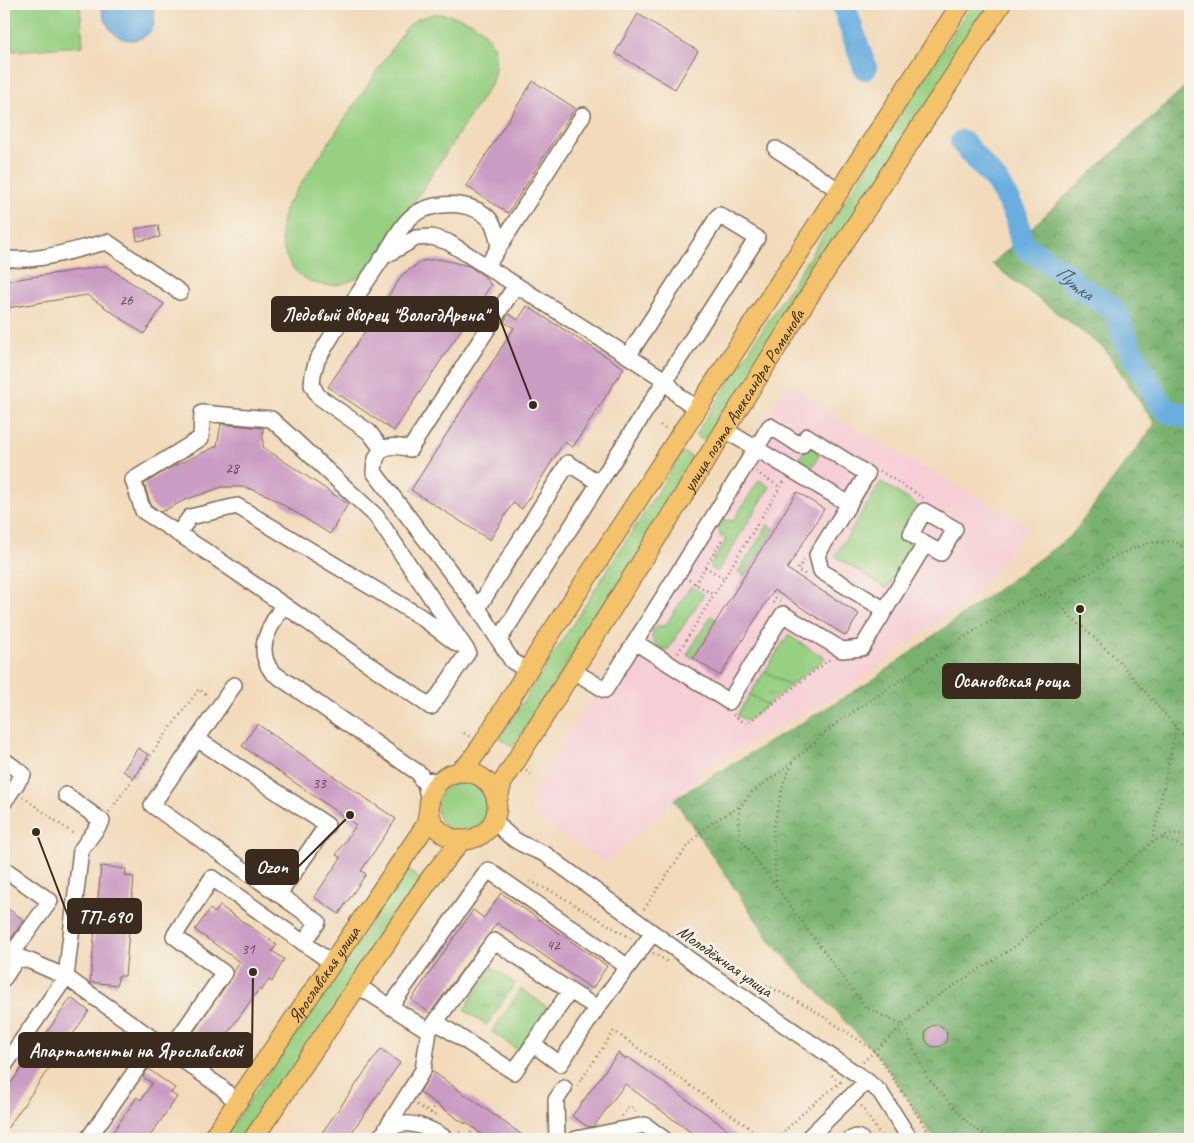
<svg xmlns="http://www.w3.org/2000/svg" width="1194" height="1143" font-family="Caveat,sans-serif">
<style>
.built{fill:#f6cfd6}
.grass{fill:#97d082;stroke:#697d50}
.forest{fill:url(#forest-crowns);stroke:#5a6e47}
.park{fill:url(#park-tufts);stroke:#697d50}
.water{fill:#69aedf;stroke:#526c7e}
.lines{fill:none;stroke-linecap:round;stroke-linejoin:round}
.river{stroke:#69aedf;stroke-width:24}
.building{fill:#ca9bc3}
.minor-casing{stroke:#7b6855;stroke-width:18}
.major-casing{stroke:#7b6855;stroke-width:21}
.path{stroke:#7b6855;stroke-width:2.5;stroke-dasharray:1 4;stroke-linecap:butt}
.minor{stroke:#fff;stroke-width:15}
.major{stroke:#f3c26a;stroke-width:19}
.labels{text-anchor:middle;stroke-width:5;stroke-linejoin:round;paint-order:stroke}
.number-label{font-size:15px;fill:#5f4647}
.street-label{font-size:18px;fill:#3b2a1e;stroke:#f7f3e8}
.water-label{font-size:19px;font-style:italic;fill:#4b5862;stroke:#f7f3e8}
.leader{fill:none;stroke:#3b2a1e;stroke-width:2}
.callout-dot{fill:#3b2a1e;stroke:#f7f3e8;stroke-width:2}
.callout{fill:#3b2a1e;stroke:#3b2a1e;stroke-width:2}
.callout-label{font-size:19px;text-anchor:middle;font-weight:bold;fill:#fff}
</style>
<defs>
<pattern id="forest-crowns" width="20" height="18" patternUnits="userSpaceOnUse" patternTransform="scale(1.25)"><rect width="20" height="18" fill="#79b270"/><path d="M2 6a3 3 0 1 1 6 0M12 15a3 3 0 1 1 6 0" fill="none" stroke="#64915b"/></pattern>
<pattern id="park-tufts" width="24" height="20" patternUnits="userSpaceOnUse" patternTransform="scale(1.25)"><rect width="24" height="20" fill="#97d082"/><path d="M3 7l-1-3M5 7V3M7 7l1-3M15 17l-1-3M17 17v-4M19 17l1-3" fill="none" stroke="#7ca96a"/></pattern>
</defs>
<rect width="100%" height="100%" fill="#f7f3e8"/>
<filter id="ink" filterUnits="userSpaceOnUse"><feTurbulence type="fractalNoise" baseFrequency=".02" numOctaves="2"/><feDisplacementMap in="SourceGraphic" scale="10" xChannelSelector="R" yChannelSelector="G"/><feConvolveMatrix kernelMatrix="1 2 1 2 8 2 1 2 1" color-interpolation-filters="sRGB"/></filter>
<filter id="wash" filterUnits="userSpaceOnUse"><feTurbulence type="fractalNoise" baseFrequency=".0096" numOctaves="4" result="noise"/><feDisplacementMap in="SourceGraphic" scale="20" xChannelSelector="R" yChannelSelector="G"/><feGaussianBlur stdDeviation="1.12" result="paint"/><feColorMatrix in="noise" values="0 0 0 0 0 0 0 0 0 0 0 0 0 0 0 0 0 1.4 0 .05"/><feComposite in="paint" operator="in"/></filter>
<g filter="url(#wash)">
<rect width="100%" height="100%" fill="#f2daba"/>
<!-- built -->
<path class="built" d="M 788,382 L 848,424 L 1029,526 L 982,588 L 843,692 L 717,760 L 605,863 L 537,818 L 532,793 Z"/>
<!-- grass -->
<path class="grass" d="M 9,4 L 80,4 L 83,46 L 13,51 Z
M 972,4 L 992,4 L 708,443 L 695,435 Z
M 434,14 C 477,15 507,39 491,84 L 372,266 C 322,314 261,265 288,203 L 406,28 L 417,19 Z
M 810,447 L 818,452 L 819,456 L 811,469 L 807,471 L 799,466 L 798,461 L 806,448 Z
M 683,452 L 697,460 L 513,747 L 500,738 Z
M 759,480 L 770,487 L 717,572 L 709,567 L 726,540 L 720,536 L 719,524 L 724,520 L 733,521 Z
M 881,482 L 917,505 L 899,535 L 913,545 L 887,589 L 835,556 Z
M 768,525 L 774,529 L 744,576 L 738,572 Z
M 691,586 L 704,594 L 667,651 L 655,645 L 652,638 L 653,630 L 659,626 L 665,626 Z
M 711,616 L 717,620 L 693,658 L 687,655 Z
M 788,635 L 825,658 L 790,686 L 765,671 Z
M 750,694 L 767,705 L 747,721 L 737,715 Z
M437 808a26 26 0 1 1 52 0a26 26 0 1 1-52 0Z
M 408,870 L 422,880 L 246,1139 L 223,1139 Z
M 521,989 L 547,1007 L 518,1050 L 492,1032 Z"/>
<!-- forest -->
<path class="forest" d="M 1190,82 L 1190,1139 L 934,1139 L 884,1063 L 771,942 L 674,799 L 870,682 L 1071,536 L 1155,424 L 1105,349 L 992,264 Z"/>
<!-- park -->
<path class="park" d="M 765,671 L 790,686 L 767,705 L 750,694 Z
M 492,967 L 515,983 L 487,1025 L 464,1010 Z"/>
<!-- water -->
<path class="water" d="M 101,4 L 153,4 C 153,10 155,17 154,23 C 150,42 124,45 113,32 C 106,25 102,14 101,4 Z"/>
<g class="lines">
<!-- river -->
<g class="river">
<path d="M 843,4 L 865,68"/>
<path id="s1" d="M 962,142 L 997,182 L 1010,204 L 1016,216 L 1022,243 L 1031,251 L 1066,274 L 1076,285 L 1110,306 L 1118,317 L 1127,343 L 1160,403 L 1169,412 L 1190,417"/>
</g>
</g>
<g id="blocks">
<!-- building -->
<path class="building" d="M 638,14 L 698,51 L 675,89 L 615,53 Z
M 533,81 L 575,108 L 508,213 L 466,186 Z
M 158,225 L 160,237 L 137,241 L 135,229 Z
M 439,259 L 469,266 L 483,275 L 491,285 L 483,297 L 493,303 L 487,312 L 477,306 L 394,431 L 328,387 L 403,274 L 422,261 Z
M 106,266 L 164,304 L 144,334 L 87,295 L 7,308 L 4,281 Z
M 527,306 L 624,368 L 573,447 L 564,442 L 522,509 L 513,503 L 490,540 L 411,490 L 514,328 L 504,322 L 509,314 L 518,320 Z
M 221,424 L 263,428 L 263,447 L 348,504 L 330,534 L 269,496 L 245,487 L 222,487 L 185,500 L 161,512 L 151,505 L 144,484 L 168,469 L 217,446 Z
M 797,492 L 824,509 L 787,569 L 859,614 L 846,636 L 774,590 L 720,676 L 693,658 Z
M 257,724 L 396,819 L 361,871 L 366,874 L 339,914 L 314,897 L 341,858 L 336,855 L 356,825 L 242,746 Z
M 138,748 L 149,755 L 134,778 L 123,771 Z
M 101,866 L 126,869 L 125,876 L 134,877 L 125,976 L 118,976 L 117,985 L 90,982 Z
M 501,893 L 607,966 L 592,989 L 497,923 L 430,1013 L 411,1000 L 473,910 L 484,918 Z
M 4,906 L 24,920 L 7,944 L 4,941 Z
M 220,906 L 277,945 L 272,951 L 284,959 L 272,982 L 269,980 L 261,991 L 259,989 L 206,1064 L 183,1048 L 240,962 L 195,930 L 210,909 L 215,913 Z
M 71,998 L 89,1011 L 4,1133 L 4,1093 Z
M925 1036a11 11 0 1 1 22 0a11 11 0 1 1-22 0Z
M 381,1049 L 400,1063 L 347,1139 L 327,1139 L 321,1134 Z
M 618,1053 L 626,1059 L 628,1057 L 741,1139 L 700,1139 L 625,1084 L 594,1126 L 588,1127 L 572,1116 Z
M 148,1069 L 175,1088 L 171,1093 L 177,1097 L 148,1139 L 108,1139 L 137,1097 L 141,1100 L 152,1083 L 143,1077 Z
M 432,1071 L 528,1139 L 487,1139 L 466,1122 L 465,1124 L 428,1098 L 420,1092 Z"/>
</g>
</g>
<g filter="url(#ink)">
<use href="#blocks" fill-opacity="0" stroke="#7b6855" stroke-width="1"/>
<g class="lines">
<defs>
<path id="minor" d="M 776,149 L 840,191
M 386,253 C 393,242 400,227 410,218 C 429,200 474,199 491,221 C 496,228 497,238 499,246
M 4,258 C 36,264 75,249 107,242 L 180,292
M 487,266 L 583,115
M 516,285 L 410,449 C 388,443 375,446 374,472 L 478,608 L 512,661 L 527,670
M 202,413 L 271,419 L 291,437 L 376,516 L 468,652 L 431,707 L 210,554 L 143,511 L 133,480 L 201,438 Z
M 382,449 L 369,432 L 318,396 L 312,385 L 313,374 L 317,360 L 348,309 L 383,257 L 416,238 L 432,237 L 448,242 L 628,356
M 599,483 L 757,238 L 719,215 L 628,356 L 665,380 L 679,396 L 697,409
M 178,534 L 190,517 L 237,506 L 421,617 L 457,644
M 283,605 C 270,627 254,648 272,672 L 420,774 L 425,783 L 429,801
M 478,608 L 568,463 L 599,483 L 499,640
M 885,610 L 925,544 L 941,553 L 955,529 L 924,511 L 911,534 L 925,544
M 635,642 L 729,702 L 783,614 L 842,650 L 862,648 L 885,610 L 821,571 L 817,555 L 849,504 L 725,430
M 572,670 L 605,690 L 770,426 L 801,446 L 807,436 L 867,474 L 849,504
M 234,685 L 152,805 L 318,922 L 303,943
M 197,739 L 327,825 L 279,894
M 4,760 L 23,774 L 4,802
M 421,779 L 435,781 L 444,777
M 495,818 C 504,838 527,847 545,854 L 704,970 L 867,1081 L 880,1092 L 910,1139
M 4,869 L 50,901 L 11,955
M 4,953 L 30,961 L 66,977 L 222,1088 L 236,1102
M 4,978 L 18,957
M 358,986 L 429,1031
M 390,1007 L 488,870 L 628,967
M 436,1022 L 514,1072 L 570,991 L 597,1008 L 653,933
M 533,1044 L 560,1064 L 597,1008
M 170,1050 L 224,973 L 174,936 L 212,878 L 332,963
M 4,1066 L 66,977 L 81,850 L 102,821 L 66,795
M 386,1129 L 423,1070 L 429,1031 L 494,941 L 570,991
M 88,1139 L 157,1040
M 378,1139 C 398,1114 424,1124 447,1139
M 557,1139 L 556,1100 L 564,1088
M 576,1139 L 645,1125 L 664,1139
M 807,1139 L 867,1081
M 851,1139 L 856,1137 L 861,1139"/>
<g id="major">
<circle cx="463" cy="806" r="34"/>
<path d="M 458,772 L 469,763 L 482,745 L 540,650 L 961,4"/>
<path id="s2" d="M 497,802 L 502,783 L 813,290 L 1001,4"/>
<path id="s3" d="M 212,1139 L 426,825 L 429,809"/>
<path d="M 253,1139 L 432,876 L 461,841"/>
</g>
</defs>
<!-- minor casing -->
<use href="#minor" class="minor-casing"/>
<!-- major casing -->
<use href="#major" class="major-casing"/>
<!-- path -->
<path class="path" d="M 660,425 L 665,428
M 880,471 L 924,498
M 756,472 L 780,487
M 804,560 L 797,570 L 808,576
M 705,567 L 724,578
M 689,580 L 714,595
M 695,584 L 723,538
M 1040,595 L 1090,573 L 1115,556 L 1149,543 L 1174,541 L 1190,552
M 773,603 L 776,598 L 781,601
M 678,653 L 784,481
M 733,715 L 747,724 L 830,659
M 464,733 L 470,737
M 526,771 L 533,775
M 23,797 L 75,835
M 109,812 L 199,689 L 209,697
M 1163,838 L 1190,850
M 1152,842 L 1176,728
M 1188,849 L 1189,873 L 1190,871
M 1189,873 L 1190,879
M 530,881 L 557,894 L 632,939
M 776,886 L 773,830 L 784,782 L 793,762
M 644,909 C 663,882 679,853 704,829 C 714,820 729,814 740,806
M 653,953 L 668,962
M 713,958 L 809,1007 L 875,1051 L 933,1139
M 863,1062 L 925,1004 L 1016,946 L 1050,915 L 1094,892 L 1152,842 L 1171,833 L 1190,835
M 832,1075 L 841,1083
M 577,1086 L 614,1031 L 765,1139
M 417,1105 L 436,1116
M 861,1106 L 883,1139
M 431,1113 L 437,1101
M 622,1116 L 629,1106 L 637,1112
M 459,1132 L 470,1139
M 468,1137 L 474,1128
M 777,1139 L 807,1109 L 842,1081
M 992,1139 L 972,1127 L 927,1077 L 903,1025 L 865,1007 L 740,838 L 738,822 L 740,806 L 752,792 L 784,769 L 834,725 L 944,650 L 1014,606 L 1039,595 L 1051,598 L 1118,660 L 1176,727 L 1190,740"/>
<!-- minor -->
<use href="#minor" class="minor"/>
<!-- major -->
<use href="#major" class="major"/>
</g>
</g>
<g class="labels">
<!-- number labels -->
<g class="number-label">
<text x="126" y="305">26</text>
<text x="232" y="473">28</text>
<text x="319" y="788">33</text>
<text x="553" y="950">42</text>
<text x="248" y="954">31</text>
</g>
<!-- street labels -->
<g class="street-label">
<text dy="6" stroke="none"><textPath href="#s2" startOffset="472">улица поэта Александра Романова</textPath></text>
<text transform="translate(725 961) rotate(35)" y="6">Молодёжная улица</text>
<text dy="6" stroke="none"><textPath href="#s3" startOffset="199">Ярославская улица</textPath></text>
</g>
<!-- water labels -->
<g class="water-label">
<text dy="7" stroke="none"><textPath href="#s1" startOffset="186">Путка</textPath></text>
</g>
</g>
<!-- callouts -->
<path class="leader" d="M533 405L498 314M1080 609L1080 681M350 815L298 867M36 832L68 916M253 972L252 1050"/>
<g class="callout-dot">
<circle cx="533" cy="405" r="5"/>
<circle cx="1080" cy="609" r="5"/>
<circle cx="350" cy="815" r="5"/>
<circle cx="36" cy="832" r="5"/>
<circle cx="253" cy="972" r="5"/>
</g>
<g class="callout">
<rect x="272" y="297" width="226" height="34" rx="5"/>
<rect x="943" y="664" width="137" height="34" rx="5"/>
<rect x="246" y="850" width="52" height="34" rx="5"/>
<rect x="68" y="899" width="73" height="34" rx="5"/>
<rect x="19" y="1033" width="233" height="34" rx="5"/>
</g>
<g class="callout-label">
<text x="385" y="321">Ледовый дворец "ВологдАрена"</text>
<text x="1011" y="687">Осановская роща</text>
<text x="272" y="873">Ozon</text>
<text x="105" y="923">ТП-690</text>
<text x="136" y="1057">Апартаменты на Ярославской</text>
</g>
<!-- margin -->
<rect width="1194" height="1143" fill="none" stroke="#f7f3e8" stroke-width="20"/>
</svg>
